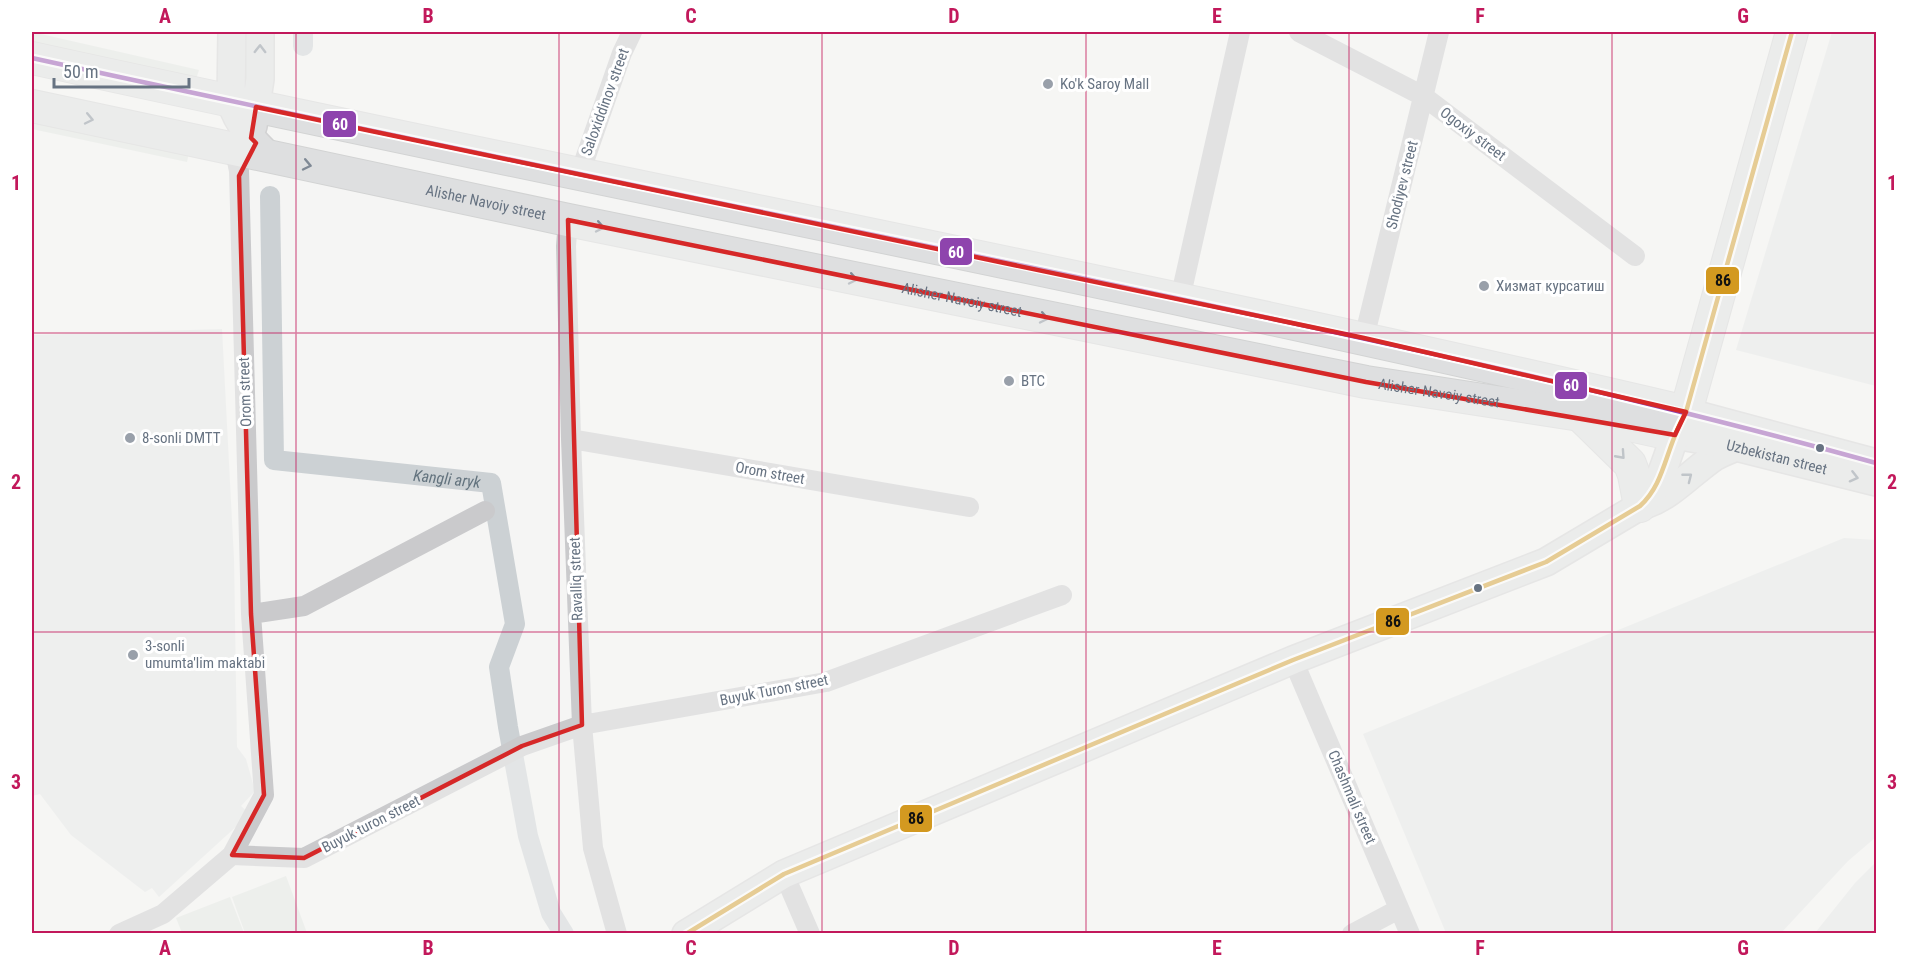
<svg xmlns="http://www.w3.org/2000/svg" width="1908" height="965" font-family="'Roboto Condensed',sans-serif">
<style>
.built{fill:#e5e7e6}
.green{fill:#e3e7e2}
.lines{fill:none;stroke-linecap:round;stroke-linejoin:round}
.canal{stroke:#ccd1d4;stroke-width:20}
.secondary-casing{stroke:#d2d2d3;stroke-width:30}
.primary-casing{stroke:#d2d3d3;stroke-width:34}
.minor{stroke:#cacacc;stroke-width:20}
.secondary{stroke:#dedfe0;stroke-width:27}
.primary{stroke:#dedfe0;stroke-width:32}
.bus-1-casing{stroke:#fff;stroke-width:9}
.bus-2-casing{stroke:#fff;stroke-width:9}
.bus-1{stroke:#8e44ad;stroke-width:4.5}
.bus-2{stroke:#d39920;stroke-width:4.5}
.oneway{stroke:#7f8995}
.marked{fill:none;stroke:#d62828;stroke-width:4.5;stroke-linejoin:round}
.grid{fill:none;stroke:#c2185b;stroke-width:1.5;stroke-opacity:0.55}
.poi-dot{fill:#99a0aa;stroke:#fff;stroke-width:2}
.bus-dot{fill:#677382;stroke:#fff;stroke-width:2}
.labels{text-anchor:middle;stroke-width:6;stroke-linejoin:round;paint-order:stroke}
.poi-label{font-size:15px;fill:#677382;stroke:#fff;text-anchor:start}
.street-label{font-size:15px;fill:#677382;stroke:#fff}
.water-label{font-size:16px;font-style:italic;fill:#63737e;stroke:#fff}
.line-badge{stroke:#fff;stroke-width:2}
.badge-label{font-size:16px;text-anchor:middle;font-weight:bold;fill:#fff}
.pale-badge-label{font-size:16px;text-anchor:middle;font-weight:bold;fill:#111}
.neatline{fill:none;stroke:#c2185b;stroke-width:2}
.grid-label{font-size:20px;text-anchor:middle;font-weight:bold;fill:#c2185b}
</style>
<rect width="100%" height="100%" fill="#f5f5f4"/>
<!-- built -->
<path class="built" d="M 1832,32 L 1876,32 L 1876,386 L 1736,350 Z
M 222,329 L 234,559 L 237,747 L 246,759 L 255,791 L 241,806 L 250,814 L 159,897 L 152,888 L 145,892 L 71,835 L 40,794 L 32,796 L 32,335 Z
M 1844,538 L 1876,540 L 1876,837 L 1848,861 L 1781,933 L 1446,933 L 1363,734 Z
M 1876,862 L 1876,933 L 1815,933 L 1855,883 Z"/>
<!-- green -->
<path class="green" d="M 32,32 L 199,70 L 196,79 L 32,44 Z
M 32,118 L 189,152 L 187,162 L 32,129 Z
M 286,876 L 307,933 L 245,933 L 232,897 Z
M 230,897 L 244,933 L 182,933 L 176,918 Z"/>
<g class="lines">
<!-- canal -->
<g class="canal">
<path d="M 303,46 L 303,32"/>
<path id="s1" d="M 270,196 L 274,460 L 491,483 L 515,624 L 499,667 L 508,727 L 528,836 L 551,913 L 564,934"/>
</g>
<defs>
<g id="secondary">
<path d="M 232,32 L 231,102 C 238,125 254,142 271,158"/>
<path d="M 253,126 L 260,79 L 260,32"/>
<path d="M 1686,412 L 1876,463"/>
<path d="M 1647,504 C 1672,495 1692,472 1714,457 C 1721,453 1729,450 1736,447"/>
<path id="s2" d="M 686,934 L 784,874 L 1293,660 L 1546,562 L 1640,506 C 1660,488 1666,460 1675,435 L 1720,443 L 1876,482"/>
</g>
<g id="primary">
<path d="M 32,58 C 582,179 1137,283 1686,412"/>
<path id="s3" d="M 32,106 L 568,220 L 1366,382 L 1593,417 L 1675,435 L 1686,412 L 1792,32"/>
<path d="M 1581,416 L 1630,464 L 1634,475 L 1640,506"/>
</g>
</defs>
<!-- secondary casing -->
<use href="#secondary" class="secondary-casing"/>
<!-- primary casing -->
<use href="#primary" class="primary-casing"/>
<!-- minor -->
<path class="minor" d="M 1299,32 L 1423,96 L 1635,256
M 580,173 L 622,53 L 632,32
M 568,220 L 566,246 L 571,439 L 582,725 L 593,848 L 617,934
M 1180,299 L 1240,32
M 1364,338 L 1439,32
M 571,439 L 969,507
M 251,614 L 304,606 L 485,511
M 1293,660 L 1410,934
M 232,855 L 304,858 L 522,746 L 582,725 L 826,682 L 1062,595
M 784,874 L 810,934
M 119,934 L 163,914 L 232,855 L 264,795 L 251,614 L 239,171 L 235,151
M 1352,934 L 1399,909"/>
<!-- secondary -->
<use href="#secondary" class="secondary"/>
<!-- primary -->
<use href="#primary" class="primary"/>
<defs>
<path id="bus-1" d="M 32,58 C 387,136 744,207 1100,282 C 1360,337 1620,392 1876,463"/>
<path id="bus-2" d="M 686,934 L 784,874 L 1293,660 L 1546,562 L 1640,506 C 1660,488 1664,463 1674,438 C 1677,429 1682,420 1686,412 L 1792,32"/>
</defs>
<!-- bus-1 casing -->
<use href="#bus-1" class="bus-1-casing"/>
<!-- bus-2 casing -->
<use href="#bus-2" class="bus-2-casing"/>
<!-- bus-1 -->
<use href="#bus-1" class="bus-1"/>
<!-- bus-2 -->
<use href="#bus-2" class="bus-2"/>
</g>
<!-- one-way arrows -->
<defs><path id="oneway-chevron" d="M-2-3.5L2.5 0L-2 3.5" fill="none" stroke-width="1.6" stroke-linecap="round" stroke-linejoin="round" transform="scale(1.5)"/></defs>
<g class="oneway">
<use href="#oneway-chevron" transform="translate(260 49) rotate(-89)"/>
<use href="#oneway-chevron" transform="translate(89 119) rotate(12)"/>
<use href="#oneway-chevron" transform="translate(307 165) rotate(12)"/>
<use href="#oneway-chevron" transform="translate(600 227) rotate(12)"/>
<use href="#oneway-chevron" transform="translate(853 279) rotate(12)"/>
<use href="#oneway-chevron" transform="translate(1044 318) rotate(12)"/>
<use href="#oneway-chevron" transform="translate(1621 455) rotate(48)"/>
<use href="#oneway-chevron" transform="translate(1688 477) rotate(-38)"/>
<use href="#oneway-chevron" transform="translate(1854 477) rotate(14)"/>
</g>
<!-- marked area -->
<path d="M0 0H1908V965H0ZM 256,107 L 1364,338 L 1686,412 L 1675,435 L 1366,382 L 568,220 L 582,725 L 522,746 L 304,858 L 232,855 L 264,795 L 251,614 L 239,176 L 256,143 L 251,138 Z" fill="#f5f5f4" fill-opacity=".55" fill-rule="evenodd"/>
<path class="marked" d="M 256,107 L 1364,338 L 1686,412 L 1675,435 L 1366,382 L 568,220 L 582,725 L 522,746 L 304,858 L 232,855 L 264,795 L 251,614 L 239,176 L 256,143 L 251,138 Z"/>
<!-- grid -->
<path class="grid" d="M 296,32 L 296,934M 559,32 L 559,934M 822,32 L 822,934M 1086,32 L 1086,934M 1349,32 L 1349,934M 1612,32 L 1612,934M 32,333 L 1876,333M 32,632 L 1876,632"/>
<!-- markers -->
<g class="poi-dot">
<circle cx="1048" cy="84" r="6"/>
<circle cx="1484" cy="286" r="6"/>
<circle cx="1009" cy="381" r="6"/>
<circle cx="130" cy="438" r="6"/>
<circle cx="133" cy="655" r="6"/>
</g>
<g class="bus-dot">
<circle cx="1820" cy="448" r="5"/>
<circle cx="1478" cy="588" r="5"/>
</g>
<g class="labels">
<!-- poi labels -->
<g class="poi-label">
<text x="1060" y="89">Ko'k Saroy Mall</text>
<text x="1496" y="291">Хизмат курсатиш</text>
<text x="1021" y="386">BTC</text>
<text x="142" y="443">8-sonli DMTT</text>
<text x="145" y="651">3-sonli<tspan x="145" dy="17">umumta'lim maktabi</tspan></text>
</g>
<!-- street labels -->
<g class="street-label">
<text transform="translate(605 102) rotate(-70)" y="5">Saloxiddinov street</text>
<text transform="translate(1473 134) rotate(37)" y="5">Ogoxiy street</text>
<text transform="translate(1402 185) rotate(-76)" y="5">Shodiyev street</text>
<text dy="5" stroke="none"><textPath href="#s3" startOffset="464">Alisher Navoiy street</textPath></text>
<text dy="5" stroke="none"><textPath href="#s3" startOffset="950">Alisher Navoiy street</textPath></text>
<text transform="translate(245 392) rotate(-92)" y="5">Orom street</text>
<text dy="5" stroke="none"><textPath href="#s3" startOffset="1436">Alisher Navoiy street</textPath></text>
<text dy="5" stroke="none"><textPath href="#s2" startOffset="1232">Uzbekistan street</textPath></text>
<text transform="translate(770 473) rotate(10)" y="5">Orom street</text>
<text transform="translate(576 579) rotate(-92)" y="5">Ravalliq street</text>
<text transform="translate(774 690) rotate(-11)" y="5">Buyuk Turon street</text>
<text transform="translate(1352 797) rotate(67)" y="5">Chashmali street</text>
<text transform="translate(371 824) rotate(-27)" y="5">Buyuk turon street</text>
</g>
<!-- water labels -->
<g class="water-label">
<text dy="6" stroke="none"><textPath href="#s1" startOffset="438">Kangli aryk</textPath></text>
</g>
</g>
<g class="line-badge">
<rect x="322" y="110" width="35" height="28" rx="6" fill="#8e44ad"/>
<rect x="939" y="237" width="34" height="29" rx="6" fill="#8e44ad"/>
<rect x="1705" y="266" width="35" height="29" rx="6" fill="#d39920"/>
<rect x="1554" y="371" width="34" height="29" rx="6" fill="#8e44ad"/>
<rect x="1375" y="607" width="35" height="29" rx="6" fill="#d39920"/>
<rect x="899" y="804" width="34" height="29" rx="6" fill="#d39920"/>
</g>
<g class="badge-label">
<text x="340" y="130">60</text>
<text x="956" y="258">60</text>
<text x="1571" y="391">60</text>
</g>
<g class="pale-badge-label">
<text x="1723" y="286">86</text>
<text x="1393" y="627">86</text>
<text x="916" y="824">86</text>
</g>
<!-- border -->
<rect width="1908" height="965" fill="none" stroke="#ffffff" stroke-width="66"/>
<!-- scale -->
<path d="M54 78v9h135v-9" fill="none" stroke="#677382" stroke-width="3"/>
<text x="63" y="78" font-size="18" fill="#677382" stroke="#ffffff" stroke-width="4.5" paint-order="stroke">50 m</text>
<rect x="33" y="33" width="1842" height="899" class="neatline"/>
<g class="grid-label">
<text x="165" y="23">A</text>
<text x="428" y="23">B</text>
<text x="691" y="23">C</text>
<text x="954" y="23">D</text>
<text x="1217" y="23">E</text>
<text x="1480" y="23">F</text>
<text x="1743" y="23">G</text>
<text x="16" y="190">1</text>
<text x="1892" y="190">1</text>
<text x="16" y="489">2</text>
<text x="1892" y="489">2</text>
<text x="16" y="789">3</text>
<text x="1892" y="789">3</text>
<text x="165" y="955">A</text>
<text x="428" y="955">B</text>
<text x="691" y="955">C</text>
<text x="954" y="955">D</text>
<text x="1217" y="955">E</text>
<text x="1480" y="955">F</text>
<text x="1743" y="955">G</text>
</g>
</svg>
